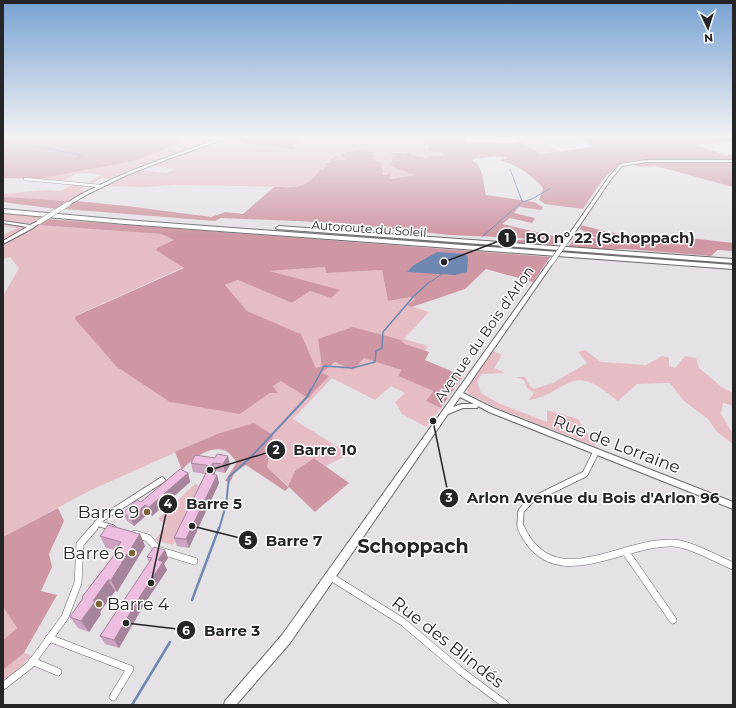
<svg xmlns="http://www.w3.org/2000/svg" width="736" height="708" font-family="Montserrat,sans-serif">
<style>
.green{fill:#e6bcc5}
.forest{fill:#cf97a4}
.water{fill:#6f88b2}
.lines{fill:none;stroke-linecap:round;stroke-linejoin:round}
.stream-far3{stroke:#6f88b2;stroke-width:1}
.stream-far2{stroke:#6f88b2;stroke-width:1.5}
.stream-far1{stroke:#6f88b2;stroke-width:2}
.stream{stroke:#6f88b2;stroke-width:2.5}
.street-far2-casing{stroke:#6c6a6d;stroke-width:3.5}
.street-far1-casing{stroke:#6c6a6d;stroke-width:7}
.street-casing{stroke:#6c6a6d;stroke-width:8}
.secondary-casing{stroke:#6c6a6d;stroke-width:2}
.highway-casing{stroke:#6c6a6d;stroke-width:2}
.street-far2{stroke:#fff;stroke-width:2.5}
.street-far1{stroke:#fff;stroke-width:5.5}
.street{stroke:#fff;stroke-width:7}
.secondary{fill:#fff;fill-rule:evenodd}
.highway{fill:#fff;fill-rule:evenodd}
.secondary-bridge-casing{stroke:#6c6a6d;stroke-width:5.5;stroke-linecap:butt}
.secondary-bridge{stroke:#fff;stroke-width:4.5}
.wall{fill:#cca3c0}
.shaded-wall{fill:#a6859c}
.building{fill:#edbedf;stroke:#a6859c}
.poi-dot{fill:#7c6234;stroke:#fff;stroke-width:1.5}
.labels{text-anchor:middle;stroke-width:3;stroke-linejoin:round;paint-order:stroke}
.far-street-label{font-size:12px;fill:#252426;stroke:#fff}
.street-label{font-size:14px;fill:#252426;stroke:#fff}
.near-street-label{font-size:17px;fill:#252426;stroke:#fff}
.near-poi-label{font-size:17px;fill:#252426;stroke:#fff;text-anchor:end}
.near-quarter-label{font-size:19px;font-weight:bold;fill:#252426;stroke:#fff}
.leader{fill:none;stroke:#252426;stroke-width:1.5}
.callout-dot{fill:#252426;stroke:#fff;stroke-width:1.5}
.mark-label{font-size:12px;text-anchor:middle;font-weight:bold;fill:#fff}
.callout-label{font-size:15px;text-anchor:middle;font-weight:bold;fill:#252426;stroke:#fff;stroke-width:3;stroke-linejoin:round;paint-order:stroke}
</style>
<rect width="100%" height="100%" fill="#e5e2e6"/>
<!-- green -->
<path class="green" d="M 184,137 L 225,137 L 151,162 L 111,179 L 102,178 L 93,183 L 88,183 L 101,175 L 85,173 L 76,174 L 63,181 L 38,179 L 134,161 L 173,146 Z
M 302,137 L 423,137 L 424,145 L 445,153 L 441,156 L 430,155 L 427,158 L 393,154 L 417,174 C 388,179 389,183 372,159 L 375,156 L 371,154 L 373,152 L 346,160 L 334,160 L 326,163 L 323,170 L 320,170 L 315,176 L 302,187 L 175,185 L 144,187 L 105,186 L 138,170 L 167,173 L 174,169 L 146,165 L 223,140 L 241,139 L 291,148 Z
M 515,137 L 538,137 L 560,152 L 540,154 Z
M 74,184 L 85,185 L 83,186 L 85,187 L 80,190 L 86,191 L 69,201 L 3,197 L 3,194 L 46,190 L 60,191 Z
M 3,213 L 43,217 L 36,222 L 42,223 L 38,225 L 163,234 L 175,241 L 157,248 L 184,267 L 77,315 L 240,414 L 270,393 L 278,393 L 273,386 L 281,381 L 328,376 L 321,374 L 335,362 L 364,358 L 401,370 L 398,376 L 433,391 L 426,401 L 441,408 L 426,427 L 402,414 L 395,402 L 405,393 L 391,386 L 375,400 L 332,378 L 293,419 L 349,454 L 326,466 L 314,458 L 295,471 L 289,487 L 267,467 L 273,435 L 217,434 L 91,490 L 3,537 L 3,296 L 19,268 L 10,257 L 3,259 L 3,235 L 17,228 L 3,226 Z
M 325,267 L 326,273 L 382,270 L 388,301 L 412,297 L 417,299 L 408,305 L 429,312 L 404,339 L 428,346 L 425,351 L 405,344 L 401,340 L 316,368 L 301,334 L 247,311 L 225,285 L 238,280 L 292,303 L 310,291 L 331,298 L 268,271 Z
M 585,350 L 601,362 L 646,365 L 662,356 L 669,358 L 669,366 L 675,368 L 685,356 L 696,358 L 699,368 L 723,388 L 733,393 L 733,406 L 723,403 L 721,414 L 733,434 L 733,444 L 717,432 L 708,419 L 684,401 L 670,383 L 637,384 L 618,401 C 606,392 588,375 571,382 C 554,389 549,397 529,400 L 534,393 L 527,388 L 524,380 L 516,377 L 525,377 L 530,386 L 534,389 L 553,383 L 587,363 L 578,352 Z
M 493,351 L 502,355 L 494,368 L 505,373 L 482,374 L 477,381 L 481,393 L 500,404 L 547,422 L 547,410 L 578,419 L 597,447 L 497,408 L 469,394 L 467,389 L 469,384 Z
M 195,484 L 202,488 L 173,545 L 155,540 L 166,525 L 158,519 Z
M 3,607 L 17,628 L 3,640 Z
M 24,653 L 31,655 L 19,669 L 3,681 L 3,670 Z"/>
<!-- forest -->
<path class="forest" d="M 3,137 L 184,137 L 173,146 L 134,161 L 38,179 L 3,178 Z
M 231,137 L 302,137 L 292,148 L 300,147 L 294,149 L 244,143 L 240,140 L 223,140 Z
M 423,137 L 463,137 L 467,142 L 510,143 L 520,141 L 540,154 L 594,147 L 579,137 L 733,137 L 733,141 L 696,145 L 725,155 L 733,154 L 733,160 L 636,160 C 630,161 623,161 618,165 C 604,176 592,195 583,209 L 545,204 L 539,200 L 543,188 C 532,175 517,165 500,160 L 507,158 C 496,154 486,159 475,158 L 472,160 C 484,167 483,183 486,195 L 534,202 L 543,207 L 541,210 L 519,207 L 514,213 L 535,218 L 532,223 L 510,218 L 502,224 L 562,238 L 557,245 L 504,242 L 526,239 L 522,238 L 450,235 L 342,223 L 221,218 L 215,221 L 64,209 L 76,201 L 127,206 L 211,217 L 226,212 L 243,214 L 274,187 C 298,187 304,190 320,170 L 323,170 L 326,163 L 329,163 L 335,156 L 338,156 L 335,160 L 346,160 L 341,155 L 342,153 L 360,150 L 374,152 L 371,154 L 375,156 L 372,159 L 381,163 L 383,175 L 391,174 L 390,179 L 415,175 L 391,166 L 393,154 L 385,153 L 401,153 L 403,154 L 411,153 L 410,155 L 427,158 L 430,155 L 441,156 L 444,153 L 429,151 L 428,145 L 424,145 Z
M 645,161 L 733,162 L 733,187 L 656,166 L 639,167 L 630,163 Z
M 3,197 L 7,197 L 69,201 L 57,209 L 3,202 Z
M 48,219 L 550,257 L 533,282 L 486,269 L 465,289 L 412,307 L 407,305 L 416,299 L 412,297 L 388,301 L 382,270 L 326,273 L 325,267 L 269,271 L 340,290 L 331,298 L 310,291 L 292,303 L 238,280 L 225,285 L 247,311 L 301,334 L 316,368 L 322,366 L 318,339 L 353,327 L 401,340 L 405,344 L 429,352 L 425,360 L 463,376 L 441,408 L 426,401 L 433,391 L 398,376 L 401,370 L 364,358 L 353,370 L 335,362 L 322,373 L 329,376 L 308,398 L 281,381 L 273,386 L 278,393 L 270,393 L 240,414 L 170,402 L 117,367 L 75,319 L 76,316 L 184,268 L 156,250 L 157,248 L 174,240 L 162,234 L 37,225 Z
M 581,225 L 608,232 L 628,235 L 664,235 L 733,243 L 733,251 L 718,250 L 711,256 L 626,249 L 599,249 L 568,247 L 574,239 L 596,238 L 580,229 Z
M 254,423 L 273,435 L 267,467 L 288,487 L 295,471 L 314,458 L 349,483 L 315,512 L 289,487 L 285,491 L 246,465 L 235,472 L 230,482 L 225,481 L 237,462 C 234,459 230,453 226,451 C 210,444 192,459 182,470 L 175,452 L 217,434 Z
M 58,508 L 64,521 L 49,554 L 52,567 L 41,591 L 57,595 L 24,653 L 3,670 L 3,640 L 17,628 L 3,607 L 3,537 Z"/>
<!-- water -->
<path class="water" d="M 437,252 L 465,254 L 468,257 L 467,272 L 455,275 L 407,272 L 414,265 Z"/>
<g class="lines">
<!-- stream-far3 -->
<path class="stream-far3" d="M 42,137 L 36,143 L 39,147 L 81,155 L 76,159
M 510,169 L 522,201
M 483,236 L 522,202 L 532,199 L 551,188
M 427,284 L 442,274"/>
<!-- stream-far2 -->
<path class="stream-far2" d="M 311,390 L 324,366 L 352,368 L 375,362 L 376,351 L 382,348 L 383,332 L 414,296 L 428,283"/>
<!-- stream-far1 -->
<path class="stream-far1" d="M 219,529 L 226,505 L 229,477 L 251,457 L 307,397 L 311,389"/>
<!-- stream -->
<path class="stream" d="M 192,600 L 219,528
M 177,629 L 182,621
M 132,705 L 170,642"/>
<defs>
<path id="street-far2" d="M 25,179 L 100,186"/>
<path id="street-far1" d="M 97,523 L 113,528
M 93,529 L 101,519 L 162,480
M 522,529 L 520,525 L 521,511 L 530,501 L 585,474 L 596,452"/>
<path id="street" d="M 521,528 C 553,597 620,541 673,543 C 691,544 716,559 733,566
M 135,534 L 148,538 L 158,550 L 194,561
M 625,551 L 673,620
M 331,577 L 403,622 L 462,672 L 506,705
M 49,638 L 130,669 L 113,697
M 32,661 L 58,672
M 3,686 L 30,665 L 65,617 L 78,583 L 80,544 L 94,528"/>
<path id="secondary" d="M 224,137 L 229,137 L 168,159 L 127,175 L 88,194 L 69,205 L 66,204 C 75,197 87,191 98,186 C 138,166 182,152 224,137 Z
M 646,160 L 733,160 L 733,162 L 646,162 L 622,166 L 611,179 L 569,241 L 565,241 L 565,240 L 609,177 L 620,164 Z
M 3,221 L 30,225 L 38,221 L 41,222 L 33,228 L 3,244 L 3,241 L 27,227 L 3,223 Z
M 549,262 L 553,262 L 553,263 L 463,393 L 493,408 L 733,502 L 733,509 L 489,412 L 478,406 L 477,408 L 463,408 L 448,414 L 290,643 L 236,705 L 224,705 L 225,701 L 282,635 ZM 460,397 L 474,404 L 462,404 L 453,407 Z"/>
<path id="highway" d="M 3,209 L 125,220 L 733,265 L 733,269 L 125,224 L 3,213 Z
M 279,226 L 733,259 L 733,263 L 277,229 L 276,228 Z"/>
</defs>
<!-- street-far2 casing -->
<use href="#street-far2" class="street-far2-casing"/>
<!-- street-far1 casing -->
<use href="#street-far1" class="street-far1-casing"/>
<!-- street casing -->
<use href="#street" class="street-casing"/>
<!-- secondary casing -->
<use href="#secondary" class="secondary-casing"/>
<!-- highway casing -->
<use href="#highway" class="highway-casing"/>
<!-- street-far2 -->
<use href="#street-far2" class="street-far2"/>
<!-- street-far1 -->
<use href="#street-far1" class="street-far1"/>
<!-- street -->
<use href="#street" class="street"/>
<!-- secondary -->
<use href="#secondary" class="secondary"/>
<!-- highway -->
<use href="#highway" class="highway"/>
<defs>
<path id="secondary-bridge" d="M 39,222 L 68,204
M 551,263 L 567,240"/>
</defs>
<!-- secondary-bridge casing -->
<use href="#secondary-bridge" class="secondary-bridge-casing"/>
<!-- secondary-bridge -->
<use href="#secondary-bridge" class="secondary-bridge"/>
</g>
<!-- wall -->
<path class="wall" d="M 195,455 L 230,465 L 225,473 L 216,471 L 214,474 L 217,475 L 219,483 L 189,548 L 177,546 L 174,538 L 205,474 L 193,472 L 191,463 Z
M 188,473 L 190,482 L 152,516 L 149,513 L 134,526 L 127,521 L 123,513 Z
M 140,534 L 145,546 L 117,592 L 115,591 L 100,612 L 101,614 L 89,632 L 78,628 L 70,617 L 83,599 L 82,597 L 114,555 L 113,553 L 115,550 L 106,548 L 100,536 Z
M 165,550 L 168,558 L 164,564 L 167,570 L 145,603 L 119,648 L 105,644 L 100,636 L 149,562 L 147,557 Z"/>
<!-- shaded-wall -->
<path class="shaded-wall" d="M 228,456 L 230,465 L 225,473 L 223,464 Z
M 213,463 L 216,471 L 214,475 L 211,466 Z
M 188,473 L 190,482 L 152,516 L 149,507 Z
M 217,475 L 219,483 L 189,548 L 186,539 Z
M 145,505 L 149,513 L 134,526 L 131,518 Z
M 140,534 L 145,546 L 117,592 L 111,580 Z
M 165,550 L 168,558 L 164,564 L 167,570 L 145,603 L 119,648 L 114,640 L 158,560 Z
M 108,580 L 115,591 L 100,612 L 101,614 L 89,632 L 81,621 L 93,601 Z"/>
<!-- building -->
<path class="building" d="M 217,454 L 228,456 L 223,464 L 213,463 L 211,466 L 191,463 L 195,455 L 215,458 Z
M 180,469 L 188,473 L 149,507 L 145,505 L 131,518 L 123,513 L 137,500 L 141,502 Z
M 206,473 L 217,475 L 186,539 L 174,538 Z
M 108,525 L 140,534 L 111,580 L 108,580 L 93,601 L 95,602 L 81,621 L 70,617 L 83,598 L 82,597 L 115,554 L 113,553 L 121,542 L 100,536 Z
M 154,547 L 165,550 L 158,560 L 163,562 L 141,595 L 114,640 L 100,636 L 152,558 L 147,557 Z"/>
<!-- sky -->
<linearGradient id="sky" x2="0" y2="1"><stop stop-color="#77a2d2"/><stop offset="0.58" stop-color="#f3f2f4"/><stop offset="1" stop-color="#f3f2f4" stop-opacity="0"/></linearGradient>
<rect width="736" height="236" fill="url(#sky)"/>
<!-- markers -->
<g class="poi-dot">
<circle cx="147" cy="512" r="4"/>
<circle cx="132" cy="553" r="4"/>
<circle cx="99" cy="604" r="4"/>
</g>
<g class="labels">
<!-- far-street labels -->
<g class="far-street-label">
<text transform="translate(369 229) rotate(4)" y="4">Autoroute du Soleil</text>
</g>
<!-- street labels -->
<g class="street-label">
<text transform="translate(484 334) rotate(-55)" y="5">Avenue du Bois d'Arlon</text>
</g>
<!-- near-street labels -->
<g class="near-street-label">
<text transform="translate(617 444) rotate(21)" y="6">Rue de Lorraine</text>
<text transform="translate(448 642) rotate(38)" y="6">Rue des Blindés</text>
</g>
<!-- near-poi labels -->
<g class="near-poi-label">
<text x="139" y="518">Barre 9</text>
<text x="124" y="559">Barre 6</text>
<text x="107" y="610" text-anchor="start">Barre 4</text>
</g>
<!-- near-quarter labels -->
<g class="near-quarter-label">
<text x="413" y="553">Schoppach</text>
</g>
</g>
<!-- callouts -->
<path class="leader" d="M444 262L507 238M210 470L276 450M433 421L449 498M151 583L168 504M192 526L248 540M126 623L186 630"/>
<g class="callout-dot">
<circle cx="444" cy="262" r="4"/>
<circle cx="210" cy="470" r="4"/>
<circle cx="433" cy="421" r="4"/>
<circle cx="151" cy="583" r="4"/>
<circle cx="192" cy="526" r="4"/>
<circle cx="126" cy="623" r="4"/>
<circle cx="507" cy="238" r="10"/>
<circle cx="276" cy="450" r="10"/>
<circle cx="449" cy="498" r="10"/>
<circle cx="168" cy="504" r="10"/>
<circle cx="248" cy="540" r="10"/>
<circle cx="186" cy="630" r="10"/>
</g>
<g class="mark-label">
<text x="507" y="242">1</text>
<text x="276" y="454">2</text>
<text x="449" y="502">3</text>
<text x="168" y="508">4</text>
<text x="248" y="545">5</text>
<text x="186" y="635">6</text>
</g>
<g class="callout-label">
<text x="610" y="243">BO n° 22 (Schoppach)</text>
<text x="325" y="455">Barre 10</text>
<text x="593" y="503">Arlon Avenue du Bois d'Arlon 96</text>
<text x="214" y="509">Barre 5</text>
<text x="294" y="546">Barre 7</text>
<text x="232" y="636">Barre 3</text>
</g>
<!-- border -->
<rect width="736" height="708" fill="none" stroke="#252426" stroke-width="8"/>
<!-- north arrow -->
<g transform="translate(708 28) rotate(176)" stroke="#ffffff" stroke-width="3" paint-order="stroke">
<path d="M0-3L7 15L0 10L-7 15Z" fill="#252426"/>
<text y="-6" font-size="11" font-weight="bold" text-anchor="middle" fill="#252426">N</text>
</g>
</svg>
